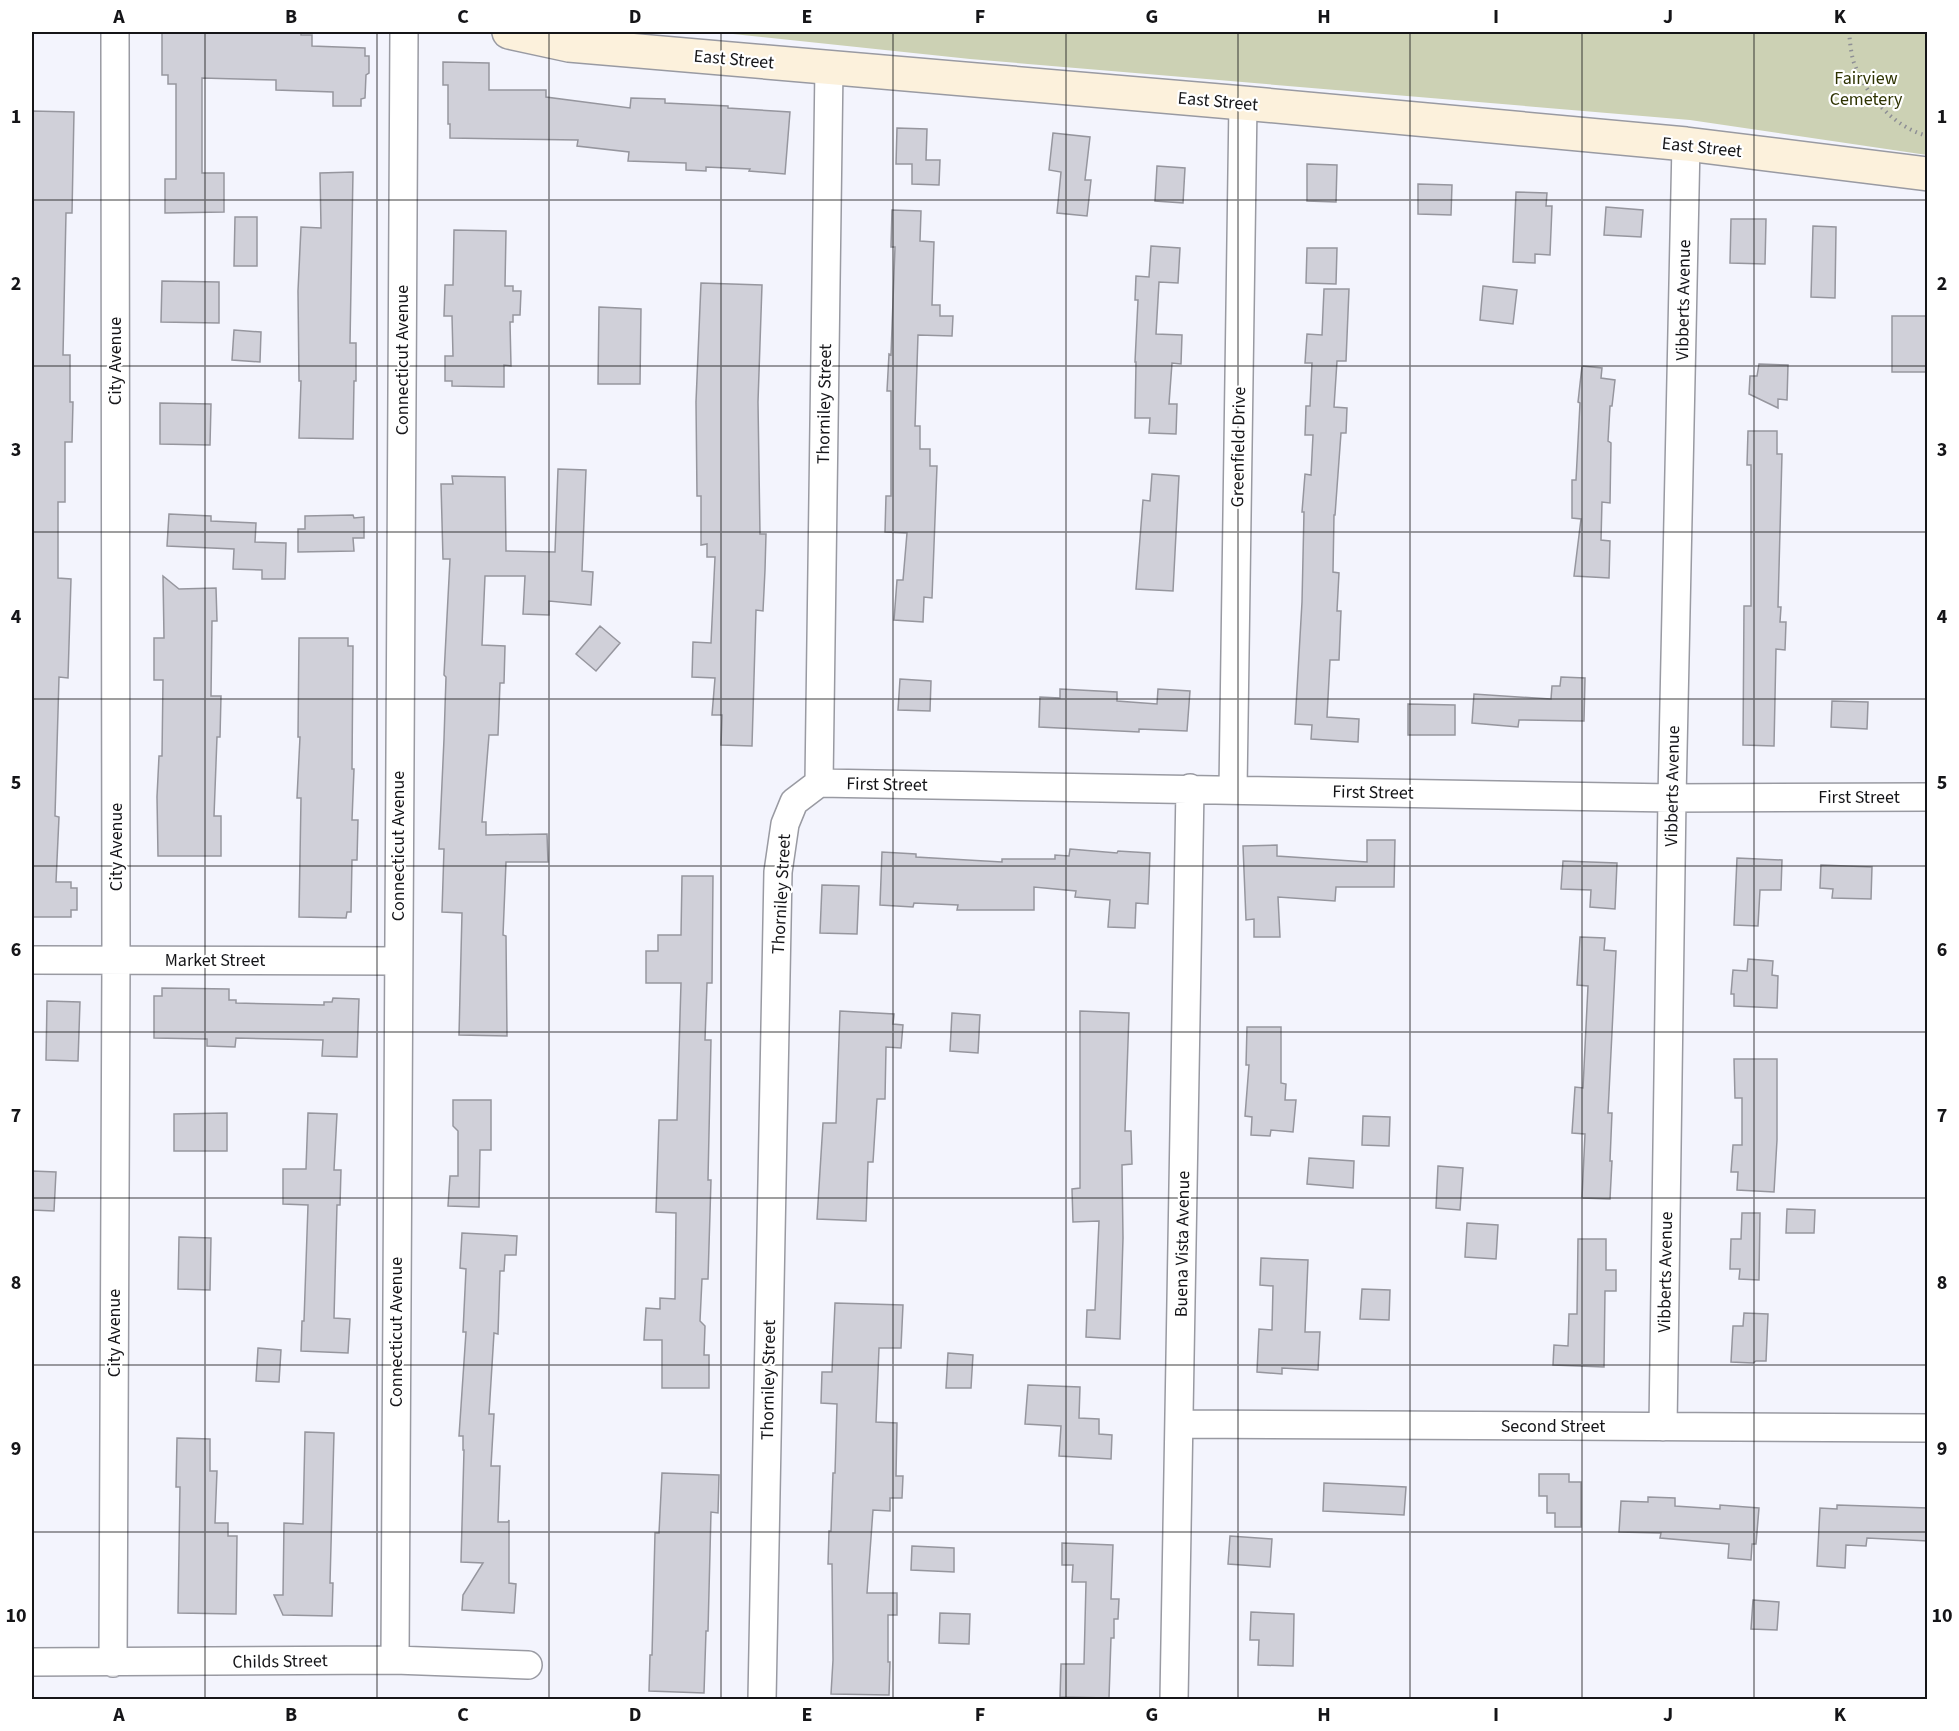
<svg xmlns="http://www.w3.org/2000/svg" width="1959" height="1731" font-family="'Source Sans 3',sans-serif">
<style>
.green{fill:#ccd1b4}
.building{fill:#d0d0d9;stroke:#96969e;stroke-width:1.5}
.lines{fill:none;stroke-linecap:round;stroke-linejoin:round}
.street-casing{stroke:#999aa2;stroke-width:30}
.secondary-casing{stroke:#999aa2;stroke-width:36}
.path{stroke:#8e8f95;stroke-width:4;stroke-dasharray:1.5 4.5;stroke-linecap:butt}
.street{stroke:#fff;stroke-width:27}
.secondary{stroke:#fcf1dc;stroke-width:33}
.grid{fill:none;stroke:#151518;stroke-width:1.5;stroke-opacity:0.55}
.labels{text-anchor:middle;stroke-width:4.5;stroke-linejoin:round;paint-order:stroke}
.street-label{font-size:18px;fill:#151518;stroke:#fff}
.park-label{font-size:18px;fill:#2e3302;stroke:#fff}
.neatline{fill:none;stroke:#151518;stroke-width:2}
.grid-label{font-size:20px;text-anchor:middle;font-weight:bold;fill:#151518}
</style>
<rect width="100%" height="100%" fill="#f3f4fd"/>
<!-- green -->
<path class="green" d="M 714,32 L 1927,32 L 1927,155 L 1690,120 L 970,59 Z"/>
<!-- building -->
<path class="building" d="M 162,32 L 301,32 L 301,35 L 312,35 L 312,46 L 365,48 L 365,56 L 369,56 L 369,73 L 366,75 L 365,98 L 361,99 L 361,106 L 333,106 L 333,92 L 276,90 L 276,80 L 202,78 L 202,173 L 224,173 L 224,212 L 165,213 L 165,179 L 176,179 L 176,84 L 168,84 L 168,75 L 162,75 Z
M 443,62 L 489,63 L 489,90 L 546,90 L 546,97 L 630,108 L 631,98 L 665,99 L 665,103 L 728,106 L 728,108 L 790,112 L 785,174 L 749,171 L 750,169 L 706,167 L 706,171 L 686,170 L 686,163 L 628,161 L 629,152 L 577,146 L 578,140 L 450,138 L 450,124 L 448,124 L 448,85 L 443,85 Z
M 32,111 L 74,112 L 72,213 L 66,213 L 63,355 L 70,355 L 70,402 L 73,402 L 72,442 L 65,442 L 65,502 L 58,502 L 58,578 L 71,579 L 68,678 L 59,677 L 55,816 L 59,817 L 56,882 L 71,882 L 71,888 L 77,888 L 77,910 L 71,910 L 71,917 L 32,917 Z
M 897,128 L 927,129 L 926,160 L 940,160 L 939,185 L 912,184 L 912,164 L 896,164 Z
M 1053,133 L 1090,137 L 1085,180 L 1091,180 L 1087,216 L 1057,213 L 1061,172 L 1049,170 Z
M 1307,164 L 1337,165 L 1336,202 L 1307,201 Z
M 1157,166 L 1185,168 L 1183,203 L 1155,201 Z
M 353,172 L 350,343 L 356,343 L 356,381 L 354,381 L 353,439 L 299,438 L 301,381 L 299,381 L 298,291 L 301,227 L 321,228 L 320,173 Z
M 1418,184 L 1452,185 L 1451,215 L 1418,214 Z
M 1516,192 L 1547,193 L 1546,206 L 1552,206 L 1550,255 L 1535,254 L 1535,263 L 1513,262 Z
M 1606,207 L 1643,210 L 1641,237 L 1604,235 Z
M 892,210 L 921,211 L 920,241 L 934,242 L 932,305 L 940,305 L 940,316 L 953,316 L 952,336 L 918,335 L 915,426 L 920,426 L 920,449 L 930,449 L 930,466 L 937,466 L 932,598 L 924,597 L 923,622 L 894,620 L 897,580 L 903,580 L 907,533 L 885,532 L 886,496 L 891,496 L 891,391 L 887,391 L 889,354 L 891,355 L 895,247 L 891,247 Z
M 235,217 L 257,217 L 257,266 L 234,266 Z
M 1731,219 L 1766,219 L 1765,264 L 1730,263 Z
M 1813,226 L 1836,227 L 1835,298 L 1811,297 Z
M 454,230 L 506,231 L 505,286 L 513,286 L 513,291 L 521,291 L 520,315 L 513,315 L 513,322 L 510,322 L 511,366 L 504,365 L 504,387 L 452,386 L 452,381 L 445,381 L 445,356 L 453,356 L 452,316 L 444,316 L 445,285 L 453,285 Z
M 1151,246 L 1180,248 L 1178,283 L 1159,282 L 1156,334 L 1182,335 L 1181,364 L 1172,363 L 1169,404 L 1177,404 L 1176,434 L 1149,433 L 1150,418 L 1135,418 L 1136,362 L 1135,362 L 1138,300 L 1135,300 L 1136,276 L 1149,277 Z
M 1307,248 L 1337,248 L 1336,284 L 1306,283 Z
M 162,281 L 219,282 L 219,323 L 161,322 Z
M 701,283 L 762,285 L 758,402 L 760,534 L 766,534 L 765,570 L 763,611 L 756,610 L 752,746 L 721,745 L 722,715 L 712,715 L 715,678 L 692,677 L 693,642 L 711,643 L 715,557 L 707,557 L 707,544 L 701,545 L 701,496 L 697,496 L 696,402 Z
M 1483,286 L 1517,290 L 1513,324 L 1480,320 Z
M 1324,289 L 1349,289 L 1346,361 L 1337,361 L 1334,407 L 1347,408 L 1346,433 L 1341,433 L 1335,515 L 1334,515 L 1333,572 L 1339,573 L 1337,611 L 1341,611 L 1339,660 L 1330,660 L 1327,717 L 1359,719 L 1358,742 L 1311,739 L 1312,725 L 1295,724 L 1302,602 L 1304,512 L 1302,512 L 1305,474 L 1311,475 L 1313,435 L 1305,435 L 1306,406 L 1310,406 L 1312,363 L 1305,363 L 1307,334 L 1322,335 Z
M 599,307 L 641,309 L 640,384 L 598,384 Z
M 1892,316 L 1928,316 L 1928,372 L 1892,372 Z
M 234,330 L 261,332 L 260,362 L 232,360 Z
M 1759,364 L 1788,365 L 1787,400 L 1778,399 L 1778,408 L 1749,394 L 1750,376 L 1757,376 Z
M 1582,366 L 1602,368 L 1601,378 L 1615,380 L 1612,406 L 1610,406 L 1608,441 L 1611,443 L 1610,503 L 1602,502 L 1601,540 L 1610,541 L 1609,578 L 1574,576 L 1581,519 L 1572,518 L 1572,480 L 1576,480 L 1580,403 L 1578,402 Z
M 160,403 L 211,404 L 210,445 L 160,444 Z
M 1748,431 L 1777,431 L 1777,454 L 1782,454 L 1778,607 L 1781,607 L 1780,622 L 1786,622 L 1785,650 L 1776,649 L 1774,746 L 1743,745 L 1744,606 L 1751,606 L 1751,465 L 1747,465 Z
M 558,469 L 586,470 L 582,571 L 593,572 L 591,605 L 549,601 L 549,615 L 523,614 L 525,576 L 485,576 L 482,645 L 505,646 L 504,683 L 500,683 L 498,735 L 489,735 L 482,822 L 486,822 L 486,835 L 547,834 L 548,862 L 506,862 L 503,935 L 506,936 L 507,1036 L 459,1035 L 462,913 L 442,912 L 444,849 L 439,849 L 444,739 L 446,677 L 444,675 L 450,559 L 443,559 L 441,484 L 453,484 L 452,476 L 505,477 L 506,551 L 555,552 Z
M 1152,474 L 1179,476 L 1173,591 L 1136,589 L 1143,500 L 1150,501 Z
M 169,514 L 211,516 L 211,521 L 256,523 L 255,542 L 286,543 L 285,579 L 262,579 L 262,570 L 233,569 L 234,549 L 167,546 Z
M 353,515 L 354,518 L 364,517 L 364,538 L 353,538 L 354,551 L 298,552 L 298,529 L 305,529 L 305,516 Z
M 163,576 L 179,589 L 216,588 L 217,621 L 212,621 L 211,696 L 221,696 L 220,737 L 217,737 L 214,816 L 221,816 L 221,856 L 158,856 L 157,797 L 159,756 L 162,756 L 163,680 L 154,680 L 154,638 L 164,638 Z
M 600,626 L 620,643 L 596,671 L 576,654 Z
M 299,638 L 348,638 L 348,646 L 353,646 L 352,769 L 354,769 L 352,820 L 358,820 L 357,860 L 352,860 L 351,912 L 347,912 L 346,918 L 299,917 L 301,798 L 297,798 L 300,737 L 298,737 Z
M 1561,677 L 1585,678 L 1584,721 L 1519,720 L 1518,727 L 1472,723 L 1474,694 L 1551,699 L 1552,686 L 1560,686 Z
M 900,679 L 931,681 L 930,711 L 898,710 Z
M 1060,689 L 1117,692 L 1117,701 L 1157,704 L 1158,689 L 1190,691 L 1187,731 L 1139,729 L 1139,732 L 1039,727 L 1040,697 L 1060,698 Z
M 1832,701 L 1868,702 L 1867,729 L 1831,727 Z
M 1408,704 L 1455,705 L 1455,735 L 1408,735 Z
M 1367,840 L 1395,840 L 1394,887 L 1336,887 L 1335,901 L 1278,897 L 1280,937 L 1254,937 L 1254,919 L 1246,920 L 1243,846 L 1277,845 L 1277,856 L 1367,862 Z
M 1070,849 L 1117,853 L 1118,851 L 1150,853 L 1148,904 L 1136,903 L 1135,928 L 1108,927 L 1110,900 L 1075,897 L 1076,891 L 1034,887 L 1034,910 L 957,910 L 958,905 L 914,903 L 913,907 L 880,905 L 882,852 L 916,854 L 916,857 L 1002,862 L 1002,859 L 1055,859 L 1055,855 L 1069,856 Z
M 1737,858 L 1782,860 L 1781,890 L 1760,890 L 1758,926 L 1734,925 Z
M 1563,861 L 1617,863 L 1615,909 L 1590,907 L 1591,890 L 1561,889 Z
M 1821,865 L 1872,867 L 1871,899 L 1832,898 L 1833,889 L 1820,888 Z
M 682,876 L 713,876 L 712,983 L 707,983 L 705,1040 L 711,1040 L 708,1180 L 711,1180 L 708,1279 L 702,1279 L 700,1321 L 705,1326 L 704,1355 L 709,1355 L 709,1388 L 662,1388 L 662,1340 L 644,1340 L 646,1308 L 660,1309 L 660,1298 L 675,1299 L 676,1213 L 656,1212 L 659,1120 L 677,1120 L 681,983 L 646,983 L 646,951 L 658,951 L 658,935 L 681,935 Z
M 822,885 L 859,886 L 857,934 L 820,933 Z
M 1580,937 L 1605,938 L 1604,950 L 1616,951 L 1608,1113 L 1612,1113 L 1610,1161 L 1612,1161 L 1610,1199 L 1582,1198 L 1585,1134 L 1572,1133 L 1575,1087 L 1583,1088 L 1588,986 L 1577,985 Z
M 1748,959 L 1773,961 L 1772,975 L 1778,976 L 1777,1008 L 1734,1006 L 1734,994 L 1731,994 L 1733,970 L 1747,971 Z
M 162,988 L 229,989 L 229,1000 L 236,1000 L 236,1003 L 324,1005 L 324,1002 L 332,1002 L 333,998 L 359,999 L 357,1057 L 322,1056 L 323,1040 L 236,1038 L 235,1047 L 207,1046 L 207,1039 L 154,1038 L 154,996 L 162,996 Z
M 47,1001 L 80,1002 L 78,1061 L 46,1060 Z
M 840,1011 L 894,1014 L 893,1024 L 903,1025 L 901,1048 L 886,1047 L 885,1099 L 877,1099 L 873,1162 L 868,1162 L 866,1221 L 817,1219 L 823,1123 L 836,1123 Z
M 1080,1011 L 1129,1013 L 1125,1131 L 1131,1131 L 1132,1164 L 1122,1165 L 1123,1238 L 1120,1339 L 1086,1337 L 1087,1310 L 1095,1310 L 1099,1221 L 1073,1222 L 1072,1189 L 1080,1188 Z
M 952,1013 L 980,1015 L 978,1053 L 950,1051 Z
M 1247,1027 L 1281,1027 L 1281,1083 L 1286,1084 L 1285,1100 L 1296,1100 L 1293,1132 L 1271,1130 L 1270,1136 L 1251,1135 L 1252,1117 L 1245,1116 L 1249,1065 L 1246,1065 Z
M 1734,1059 L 1777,1059 L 1777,1140 L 1774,1192 L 1737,1190 L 1738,1172 L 1731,1172 L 1733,1145 L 1742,1145 L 1742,1098 L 1735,1098 Z
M 453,1100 L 491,1100 L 491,1150 L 480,1150 L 479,1207 L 448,1206 L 450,1176 L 458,1176 L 458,1131 L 453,1126 Z
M 227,1113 L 227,1151 L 174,1151 L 174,1114 Z
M 308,1113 L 337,1114 L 334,1170 L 341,1170 L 340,1205 L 337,1205 L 334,1318 L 350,1319 L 348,1353 L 301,1351 L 302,1321 L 304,1321 L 308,1205 L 283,1204 L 283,1169 L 306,1169 Z
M 1363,1116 L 1390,1117 L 1389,1146 L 1362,1145 Z
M 1309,1158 L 1354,1161 L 1353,1188 L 1307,1184 Z
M 1438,1166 L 1463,1168 L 1460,1210 L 1436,1208 Z
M 32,1171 L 56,1172 L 54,1211 L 32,1210 Z
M 1787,1209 L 1815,1210 L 1814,1233 L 1786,1233 Z
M 1742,1213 L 1760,1213 L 1759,1280 L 1739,1279 L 1740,1269 L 1730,1269 L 1731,1239 L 1741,1239 Z
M 1467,1223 L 1498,1225 L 1496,1259 L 1465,1257 Z
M 462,1233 L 517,1236 L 516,1255 L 505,1255 L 504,1271 L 500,1271 L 498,1334 L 494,1333 L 489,1414 L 494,1414 L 491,1466 L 500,1466 L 498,1522 L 508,1522 L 509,1520 L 509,1583 L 516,1584 L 514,1613 L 462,1610 L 463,1595 L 483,1563 L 461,1562 L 464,1450 L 463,1450 L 463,1436 L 459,1436 L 466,1332 L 463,1332 L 466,1269 L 460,1268 Z
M 179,1237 L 211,1238 L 210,1290 L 178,1289 Z
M 1578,1239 L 1606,1239 L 1606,1270 L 1616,1270 L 1616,1291 L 1605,1291 L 1604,1367 L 1553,1365 L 1554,1345 L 1568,1346 L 1569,1314 L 1577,1314 Z
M 1261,1258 L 1308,1260 L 1305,1332 L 1320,1332 L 1318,1370 L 1282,1368 L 1282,1374 L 1257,1372 L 1259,1329 L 1272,1330 L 1273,1286 L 1260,1285 Z
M 1362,1289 L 1390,1290 L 1389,1320 L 1360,1319 Z
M 835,1303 L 903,1305 L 901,1348 L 879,1348 L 876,1422 L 897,1423 L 896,1476 L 903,1476 L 902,1498 L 890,1498 L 890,1511 L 873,1510 L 867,1593 L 897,1593 L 897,1615 L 888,1615 L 888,1662 L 890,1662 L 889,1695 L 831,1694 L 833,1660 L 832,1564 L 828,1564 L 829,1531 L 831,1531 L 833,1473 L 835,1473 L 837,1404 L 821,1403 L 822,1372 L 832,1372 Z
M 1744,1313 L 1768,1314 L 1766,1361 L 1756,1361 L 1753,1363 L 1731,1362 L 1733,1326 L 1743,1326 Z
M 258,1348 L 281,1350 L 279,1382 L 256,1381 Z
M 948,1353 L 973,1355 L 971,1388 L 946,1388 Z
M 1028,1385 L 1080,1387 L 1079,1418 L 1099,1419 L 1099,1434 L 1112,1435 L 1111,1459 L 1059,1456 L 1061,1426 L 1025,1424 Z
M 305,1432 L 334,1433 L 330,1583 L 333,1583 L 332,1616 L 283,1615 L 274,1595 L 283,1595 L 284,1523 L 303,1524 Z
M 177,1438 L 210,1439 L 210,1471 L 217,1471 L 215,1523 L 228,1523 L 228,1536 L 237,1536 L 236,1614 L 178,1613 L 180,1487 L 176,1487 Z
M 662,1473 L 719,1475 L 718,1513 L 711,1512 L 708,1631 L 706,1631 L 704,1693 L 649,1691 L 650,1655 L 652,1655 L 655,1533 L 659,1533 Z
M 1539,1474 L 1569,1474 L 1569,1482 L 1581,1482 L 1581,1527 L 1555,1527 L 1555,1513 L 1547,1513 L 1547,1496 L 1539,1496 Z
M 1324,1483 L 1406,1487 L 1404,1515 L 1323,1511 Z
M 1648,1497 L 1675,1498 L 1675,1506 L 1720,1509 L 1720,1505 L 1759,1508 L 1756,1544 L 1752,1544 L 1751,1560 L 1728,1558 L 1729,1544 L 1660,1538 L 1661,1533 L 1619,1532 L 1621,1501 L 1648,1502 Z
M 1837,1505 L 1928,1508 L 1928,1541 L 1867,1538 L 1866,1546 L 1846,1545 L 1845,1568 L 1817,1566 L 1820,1508 L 1837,1509 Z
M 1230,1536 L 1272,1539 L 1270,1567 L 1228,1564 Z
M 1062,1543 L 1113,1545 L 1111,1599 L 1119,1599 L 1118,1619 L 1114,1619 L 1114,1638 L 1111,1638 L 1109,1698 L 1060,1697 L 1061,1664 L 1084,1664 L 1086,1582 L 1072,1582 L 1073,1565 L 1062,1565 Z
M 912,1546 L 954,1548 L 954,1572 L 911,1570 Z
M 1753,1600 L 1779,1602 L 1777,1630 L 1751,1629 Z
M 1251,1612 L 1294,1614 L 1293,1666 L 1258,1665 L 1259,1640 L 1250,1640 Z
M 940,1613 L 970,1614 L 969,1644 L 939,1643 Z"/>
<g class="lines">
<defs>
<path id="street" d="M 819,783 L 1672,798 L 1928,797
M 819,783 L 829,67
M 1233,790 L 1243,103
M 32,960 L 398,961
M 1179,1424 L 1928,1428
M 1663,1427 L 1672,798 L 1686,144
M 395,1660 L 404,32
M 32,1662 L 395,1660 L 528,1665
M 113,1663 L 116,959 L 115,32
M 762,1700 L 778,872 L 785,824 L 794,802 L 819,783
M 1174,1700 L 1190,788"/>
<path id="secondary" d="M 509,32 L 569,45 L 1243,103 L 1686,144 L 1928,174"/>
</defs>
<!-- street casing -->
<use href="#street" class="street-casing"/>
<!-- secondary casing -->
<use href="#secondary" class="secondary-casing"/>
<!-- path -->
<path class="path" d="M 1849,32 C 1850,42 1851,54 1854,63 C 1866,95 1894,128 1928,136"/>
<!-- street -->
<use href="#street" class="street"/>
<!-- secondary -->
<use href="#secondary" class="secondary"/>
</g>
<!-- grid -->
<path class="grid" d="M 205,32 L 205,1700M 377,32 L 377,1700M 549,32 L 549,1700M 721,32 L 721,1700M 893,32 L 893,1700M 1066,32 L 1066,1700M 1238,32 L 1238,1700M 1410,32 L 1410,1700M 1582,32 L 1582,1700M 1754,32 L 1754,1700M 32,200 L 1928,200M 32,366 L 1928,366M 32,532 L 1928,532M 32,699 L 1928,699M 32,866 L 1928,866M 32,1032 L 1928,1032M 32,1198 L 1928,1198M 32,1365 L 1928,1365M 32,1532 L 1928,1532"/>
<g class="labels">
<!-- street labels -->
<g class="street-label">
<text transform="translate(734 59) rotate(5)" y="6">East Street</text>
<text transform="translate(1218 101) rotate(5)" y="6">East Street</text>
<text transform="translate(1702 147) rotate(6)" y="6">East Street</text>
<text transform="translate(1683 300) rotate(-89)" y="6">Vibberts Avenue</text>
<text transform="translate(402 360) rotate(-90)" y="6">Connecticut Avenue</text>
<text transform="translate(115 361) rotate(-90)" y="6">City Avenue</text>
<text transform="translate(824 404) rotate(-89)" y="6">Thorniley Street</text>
<text transform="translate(1238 447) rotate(-89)" y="6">Greenfield Drive</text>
<text transform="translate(887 784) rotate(1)" y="6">First Street</text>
<text transform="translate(1672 786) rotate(-89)" y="6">Vibberts Avenue</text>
<text transform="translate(1373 792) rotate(1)" y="6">First Street</text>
<text x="1859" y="803">First Street</text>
<text transform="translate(398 846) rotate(-90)" y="6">Connecticut Avenue</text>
<text transform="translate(116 847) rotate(-90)" y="6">City Avenue</text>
<text transform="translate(781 894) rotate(-87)" y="6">Thorniley Street</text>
<text x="215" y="966">Market Street</text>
<text transform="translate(1182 1244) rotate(-89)" y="6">Buena Vista Avenue</text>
<text transform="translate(1665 1272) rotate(-89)" y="6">Vibberts Avenue</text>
<text transform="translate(396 1332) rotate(-90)" y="6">Connecticut Avenue</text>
<text transform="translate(114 1333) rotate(-90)" y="6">City Avenue</text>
<text transform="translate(768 1380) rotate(-89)" y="6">Thorniley Street</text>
<text x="1553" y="1432">Second Street</text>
<text transform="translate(280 1661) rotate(-1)" y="6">Childs Street</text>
</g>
<!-- park labels -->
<g class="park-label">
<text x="1866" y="84">Fairview<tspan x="1866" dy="21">Cemetery</tspan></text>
</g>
</g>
<!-- border -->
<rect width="1959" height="1731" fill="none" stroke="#ffffff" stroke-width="66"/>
<rect x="33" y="33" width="1893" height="1665" class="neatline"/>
<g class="grid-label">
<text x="119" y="23">A</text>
<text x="291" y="23">B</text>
<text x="463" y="23">C</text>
<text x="635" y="23">D</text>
<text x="807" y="23">E</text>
<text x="980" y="23">F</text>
<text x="1152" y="23">G</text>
<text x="1324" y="23">H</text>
<text x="1496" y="23">I</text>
<text x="1668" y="23">J</text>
<text x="1840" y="23">K</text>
<text x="16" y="123">1</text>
<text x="1942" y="123">1</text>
<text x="16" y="290">2</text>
<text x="1942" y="290">2</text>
<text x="16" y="456">3</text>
<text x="1942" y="456">3</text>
<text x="16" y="623">4</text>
<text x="1942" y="623">4</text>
<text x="16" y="789">5</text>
<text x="1942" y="789">5</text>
<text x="16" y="956">6</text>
<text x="1942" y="956">6</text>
<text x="16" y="1122">7</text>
<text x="1942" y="1122">7</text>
<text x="16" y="1289">8</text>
<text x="1942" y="1289">8</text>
<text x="16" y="1455">9</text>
<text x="1942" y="1455">9</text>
<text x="16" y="1622">10</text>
<text x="1942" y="1622">10</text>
<text x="119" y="1721">A</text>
<text x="291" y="1721">B</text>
<text x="463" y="1721">C</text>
<text x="635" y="1721">D</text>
<text x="807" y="1721">E</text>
<text x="980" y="1721">F</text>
<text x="1152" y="1721">G</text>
<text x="1324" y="1721">H</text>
<text x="1496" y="1721">I</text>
<text x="1668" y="1721">J</text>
<text x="1840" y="1721">K</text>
</g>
</svg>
